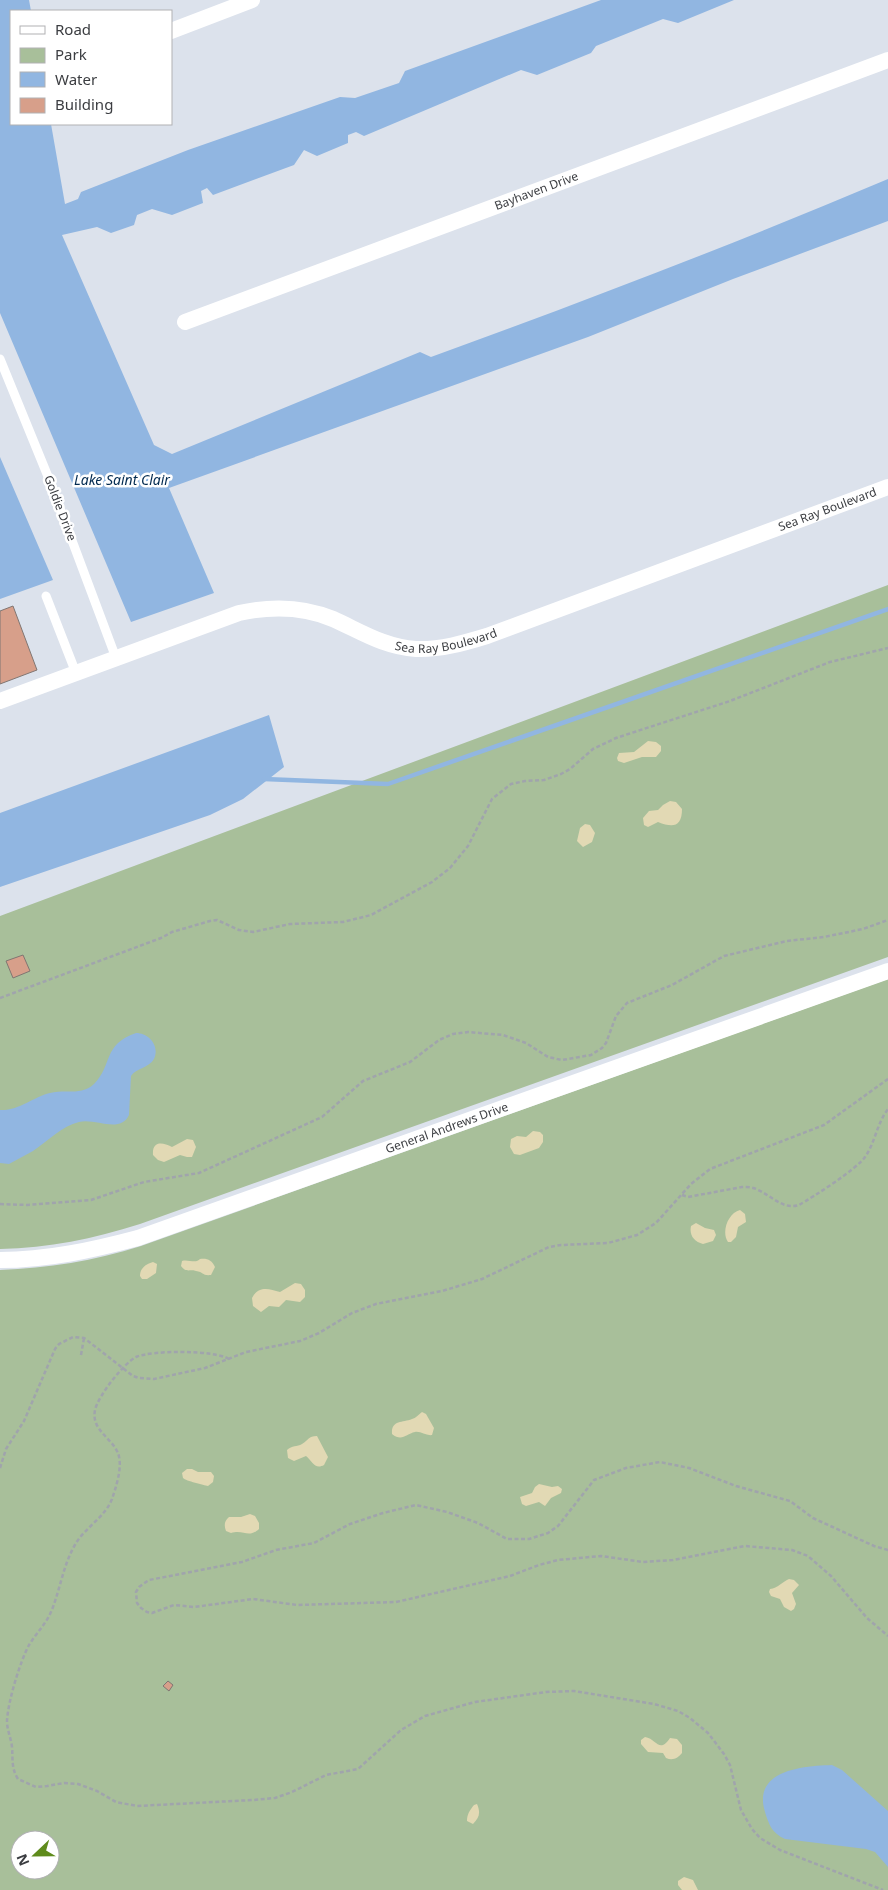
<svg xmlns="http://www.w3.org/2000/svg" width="888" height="1890" font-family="'Noto Sans',sans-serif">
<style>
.green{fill:#a8bf9a;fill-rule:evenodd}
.sand{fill:#e2d9b4}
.water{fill:#91b6e1}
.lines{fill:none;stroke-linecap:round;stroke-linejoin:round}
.stream{stroke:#91b6e1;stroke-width:4.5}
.building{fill:#d79f8a;stroke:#807672}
.path{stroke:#a0a4ac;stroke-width:2.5;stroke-dasharray:4 2.5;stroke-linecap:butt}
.lane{stroke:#fff;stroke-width:9}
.street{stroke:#fff;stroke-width:16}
.labels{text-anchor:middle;stroke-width:5;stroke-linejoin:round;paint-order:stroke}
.street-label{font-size:12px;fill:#3b3d41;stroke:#fff}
.water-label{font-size:14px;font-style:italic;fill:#022a50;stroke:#fff}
</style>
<rect width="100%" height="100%" fill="#dce2ec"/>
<!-- green -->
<path class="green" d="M 888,585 L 888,957 L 140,1224 C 93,1239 49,1248 0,1249 L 0,916 Z
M 888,979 L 888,1890 L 0,1890 L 0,1270 C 48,1268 94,1261 141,1246 ZM 20,1840 L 50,1840 L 50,1870 L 20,1870 Z"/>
<!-- sand -->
<path class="sand" d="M 648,741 L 656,742 L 661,746 L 661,751 L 656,757 L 642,757 L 624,763 L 618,761 L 617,758 L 619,753 L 634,752 Z
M 670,801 L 676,802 L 682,809 C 682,827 673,828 658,822 L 648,827 L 644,825 L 643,818 L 649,811 L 658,810 L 663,805 Z
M 585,824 L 590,825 L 595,833 L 592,842 L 583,847 L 577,841 L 580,828 Z
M 533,1131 L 540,1132 L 543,1135 L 543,1142 L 539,1148 L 520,1155 L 514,1154 L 510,1147 L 511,1139 L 517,1136 L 526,1137 Z
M 187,1139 L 193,1140 L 196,1147 L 192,1157 L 187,1157 L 180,1155 L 164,1162 L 158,1160 L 153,1155 C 152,1141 162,1142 172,1147 Z
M 740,1210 L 745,1214 L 746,1222 L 738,1227 L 736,1237 L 731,1242 L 728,1242 C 721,1232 728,1213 740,1210 Z
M 696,1223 L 705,1228 L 714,1230 L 716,1235 L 713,1241 L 703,1244 C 694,1242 689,1235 691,1226 Z
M 200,1259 C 207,1258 212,1260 215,1267 L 211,1275 C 202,1276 204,1272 196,1271 C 189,1269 186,1273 181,1266 L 182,1261 C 188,1259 196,1264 200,1259 Z
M 153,1262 L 157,1264 L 156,1273 L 147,1279 L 142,1279 L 140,1276 C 140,1268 146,1264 153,1262 Z
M 295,1283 L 301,1284 L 305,1290 L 305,1297 L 300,1302 L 286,1300 L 279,1307 L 269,1306 L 261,1312 L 253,1306 L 252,1298 C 259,1285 269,1289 280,1292 Z
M 422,1412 L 426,1414 L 434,1428 L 432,1435 C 426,1436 421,1431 415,1432 C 406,1434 402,1442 392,1434 C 391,1420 402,1423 412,1419 C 416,1418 418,1415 422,1412 Z
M 317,1436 L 328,1457 L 324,1465 C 315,1470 312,1461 306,1456 L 294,1461 L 288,1458 L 287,1450 C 292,1445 297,1447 302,1444 C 309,1440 308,1436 317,1436 Z
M 187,1469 L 192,1469 L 198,1472 L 211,1472 L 214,1476 L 213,1482 L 208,1486 C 204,1485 186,1481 183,1478 L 182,1473 Z
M 539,1484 L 552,1487 L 558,1486 L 562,1489 L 561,1493 L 551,1498 L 545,1506 L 539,1502 L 526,1506 L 522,1504 L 520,1497 L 532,1493 L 535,1487 Z
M 250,1514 L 255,1516 L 259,1523 L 259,1529 C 248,1539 244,1529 231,1533 L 226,1531 C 224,1526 224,1521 229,1517 L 241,1517 Z
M 789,1579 L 794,1580 L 799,1585 L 792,1593 L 796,1604 L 794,1609 L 791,1611 L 784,1607 L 780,1599 L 771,1596 L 769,1592 L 770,1589 C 778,1588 782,1582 789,1579 Z
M 645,1737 C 657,1739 659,1754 670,1738 L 677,1739 L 682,1745 L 682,1753 C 678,1758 673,1761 666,1758 L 663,1753 L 648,1752 L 641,1744 L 641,1740 Z
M 477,1804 C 481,1813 479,1818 473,1824 L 467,1821 C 467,1814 470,1810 474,1805 Z
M 684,1877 L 693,1880 L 698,1890 L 682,1890 L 678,1885 L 678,1881 Z"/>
<!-- water -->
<path class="water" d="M 0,0 L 29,0 L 31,11 L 11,11 L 11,124 L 51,124 L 65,204 L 78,199 L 81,192 L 188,150 L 340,97 L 355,98 L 399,83 L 405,71 L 601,0 L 734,0 L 678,23 L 663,19 L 596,46 L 591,53 L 537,75 L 521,70 L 364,136 L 356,132 L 348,135 L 348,143 L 317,156 L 304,150 L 294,165 L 213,195 L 207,188 L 201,191 L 203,203 L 172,215 L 152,209 L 137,215 L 134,225 L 111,233 L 97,227 L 62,235 L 154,445 L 172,454 L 420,352 L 431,357 C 585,301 737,243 888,179 L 888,221 L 733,279 L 588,337 L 169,488 L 214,593 L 131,622 L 0,313 Z
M 0,457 L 53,580 L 0,599 Z
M 269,715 L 284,767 L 243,799 L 210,815 L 0,887 L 0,813 Z
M 136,1033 C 149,1033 160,1046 154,1059 C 149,1068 136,1068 131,1076 L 129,1115 C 120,1134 96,1118 79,1122 C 62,1126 48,1141 33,1151 C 25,1155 17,1160 9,1164 L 0,1163 L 0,1110 C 19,1111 33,1097 50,1093 C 66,1089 81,1096 94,1084 C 113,1065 102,1045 136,1033 Z
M 832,1765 L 842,1770 L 888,1811 L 888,1867 L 875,1852 L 866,1849 L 785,1839 C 772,1833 769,1825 765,1812 C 752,1770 803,1766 832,1765 Z"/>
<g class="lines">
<!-- stream -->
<path class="stream" d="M 264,779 L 388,784 L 888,609"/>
</g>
<!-- building -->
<path class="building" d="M 13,606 L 37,670 L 0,684 L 0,611 Z
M 23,955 L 30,971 L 13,978 L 6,961 Z
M 168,1681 L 173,1685 L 169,1691 L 163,1686 Z"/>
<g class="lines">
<!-- path -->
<path class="path" d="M 0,998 L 161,938 L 172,932 L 210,921 L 217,920 L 239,930 L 253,932 L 290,924 L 343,922 L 371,915 L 432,882 L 450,868 L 468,846 L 492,799 L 511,784 L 525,781 L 544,780 L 561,774 L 570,769 L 593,749 L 616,738 L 730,701 L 830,662 L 888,648
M 682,1195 L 688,1197 L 742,1187 C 747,1187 753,1187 758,1190 C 772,1196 783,1210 799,1205 C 813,1197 857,1169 865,1157 C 875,1143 877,1123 888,1109
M 0,1204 L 27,1205 L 91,1200 L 144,1182 L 199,1173 L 322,1117 L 363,1081 L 410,1062 L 439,1040 L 453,1034 L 468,1032 L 503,1035 L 526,1043 L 548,1057 L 562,1060 L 591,1055 L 602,1048 L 606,1043 L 616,1016 L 627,1003 L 672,985 L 724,956 L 787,941 L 824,937 L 863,929 L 888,920
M 81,1355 L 84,1338
M 229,1359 C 215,1350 152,1350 136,1357 C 124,1363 98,1396 95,1410 C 91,1429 110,1437 117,1451 C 124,1464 116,1487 112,1499 C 105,1517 86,1527 76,1543 C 64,1563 61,1585 53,1607 C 48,1622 37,1632 29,1645 C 20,1662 8,1701 7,1721 C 7,1730 11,1738 12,1747 C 13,1759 11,1768 18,1779 L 36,1787 L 47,1786 L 64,1783 L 78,1784 L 97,1791 L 116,1802 L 137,1806 L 253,1800 L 275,1798 L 292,1792 L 326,1775 L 358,1769 L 401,1730 L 425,1716 L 475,1702 L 546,1692 L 574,1691 L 654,1704 L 678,1711 L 690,1718 L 708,1733 L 724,1754 L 730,1765 L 741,1810 L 752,1829 L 760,1838 L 780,1850 L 883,1890
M 0,1468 L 6,1449 L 24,1421 L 55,1349 L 59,1344 L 73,1337 L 84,1338 L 133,1376 L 139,1378 L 154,1379 L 205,1368 L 246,1352 L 300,1341 L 319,1333 L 352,1313 L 376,1304 L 442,1291 L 482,1279 L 549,1247 L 561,1245 L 608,1243 L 637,1235 L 656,1223 L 691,1184 L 710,1169 L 824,1125 L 888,1079
M 888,1550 L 874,1546 L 813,1518 L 790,1501 L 736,1486 L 689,1468 L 660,1462 L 626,1468 L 594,1480 L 558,1526 L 548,1533 L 529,1539 L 507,1539 L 478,1523 L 447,1512 L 416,1505 L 383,1513 L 350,1524 L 314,1543 L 276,1550 L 242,1562 L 149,1580 L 139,1587 L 136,1592 L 137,1603 L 141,1608 L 147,1612 L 152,1613 L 174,1605 L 194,1607 L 253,1599 L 297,1605 L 396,1602 L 510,1576 L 539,1565 L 558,1560 L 601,1556 L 643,1562 L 673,1560 L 745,1546 L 792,1550 L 808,1556 L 831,1576 L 867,1618 L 888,1636"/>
<!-- lane -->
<path class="lane" d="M 0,359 L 49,479 L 116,658
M 46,596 L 76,673"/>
<!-- street -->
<g class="street">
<path d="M 171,31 L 252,0"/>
<path id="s1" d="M 185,322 L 888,60"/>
<path id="s2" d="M 0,701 L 239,613 C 271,606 302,606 333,619 C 360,631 384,647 416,649 C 440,650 464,643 487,636 L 888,487"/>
<path id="s3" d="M 0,1260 C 47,1260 93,1250 138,1238 L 888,971"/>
</g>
</g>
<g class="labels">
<!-- street labels -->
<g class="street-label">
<text dy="4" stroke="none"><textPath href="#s1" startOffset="375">Bayhaven Drive</textPath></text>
<text transform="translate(60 508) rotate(69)" y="4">Goldie Drive</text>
<text dy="4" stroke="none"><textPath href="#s2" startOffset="875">Sea Ray Boulevard</textPath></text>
<text dy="4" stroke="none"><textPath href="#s2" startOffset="470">Sea Ray Boulevard</textPath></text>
<text dy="4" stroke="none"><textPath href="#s3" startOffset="468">General Andrews Drive</textPath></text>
</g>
<!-- water labels -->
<g class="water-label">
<text x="122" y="485">Lake Saint Clair</text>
</g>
</g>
<!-- legend -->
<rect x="10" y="10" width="162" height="115" fill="#ffffff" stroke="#b1b1b3"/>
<rect x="20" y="26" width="25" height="8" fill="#ffffff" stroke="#b1b1b3"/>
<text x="55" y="35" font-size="15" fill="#3b3d41">Road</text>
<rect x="20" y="48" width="25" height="15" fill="#a8bf9a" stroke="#b1b1b3"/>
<text x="55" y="60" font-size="15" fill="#3b3d41">Park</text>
<rect x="20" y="72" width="25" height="15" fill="#91b6e1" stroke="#b1b1b3"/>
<text x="55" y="85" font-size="15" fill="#3b3d41">Water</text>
<rect x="20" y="98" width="25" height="15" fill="#d79f8a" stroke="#b1b1b3"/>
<text x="55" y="110" font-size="15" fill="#3b3d41">Building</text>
<!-- north arrow -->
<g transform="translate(35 1855) rotate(248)"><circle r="24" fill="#ffffff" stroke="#b1b1b3"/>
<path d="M0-4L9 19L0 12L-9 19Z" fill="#5f8b1c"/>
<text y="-8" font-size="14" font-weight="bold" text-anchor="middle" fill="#3b3d41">N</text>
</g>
</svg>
